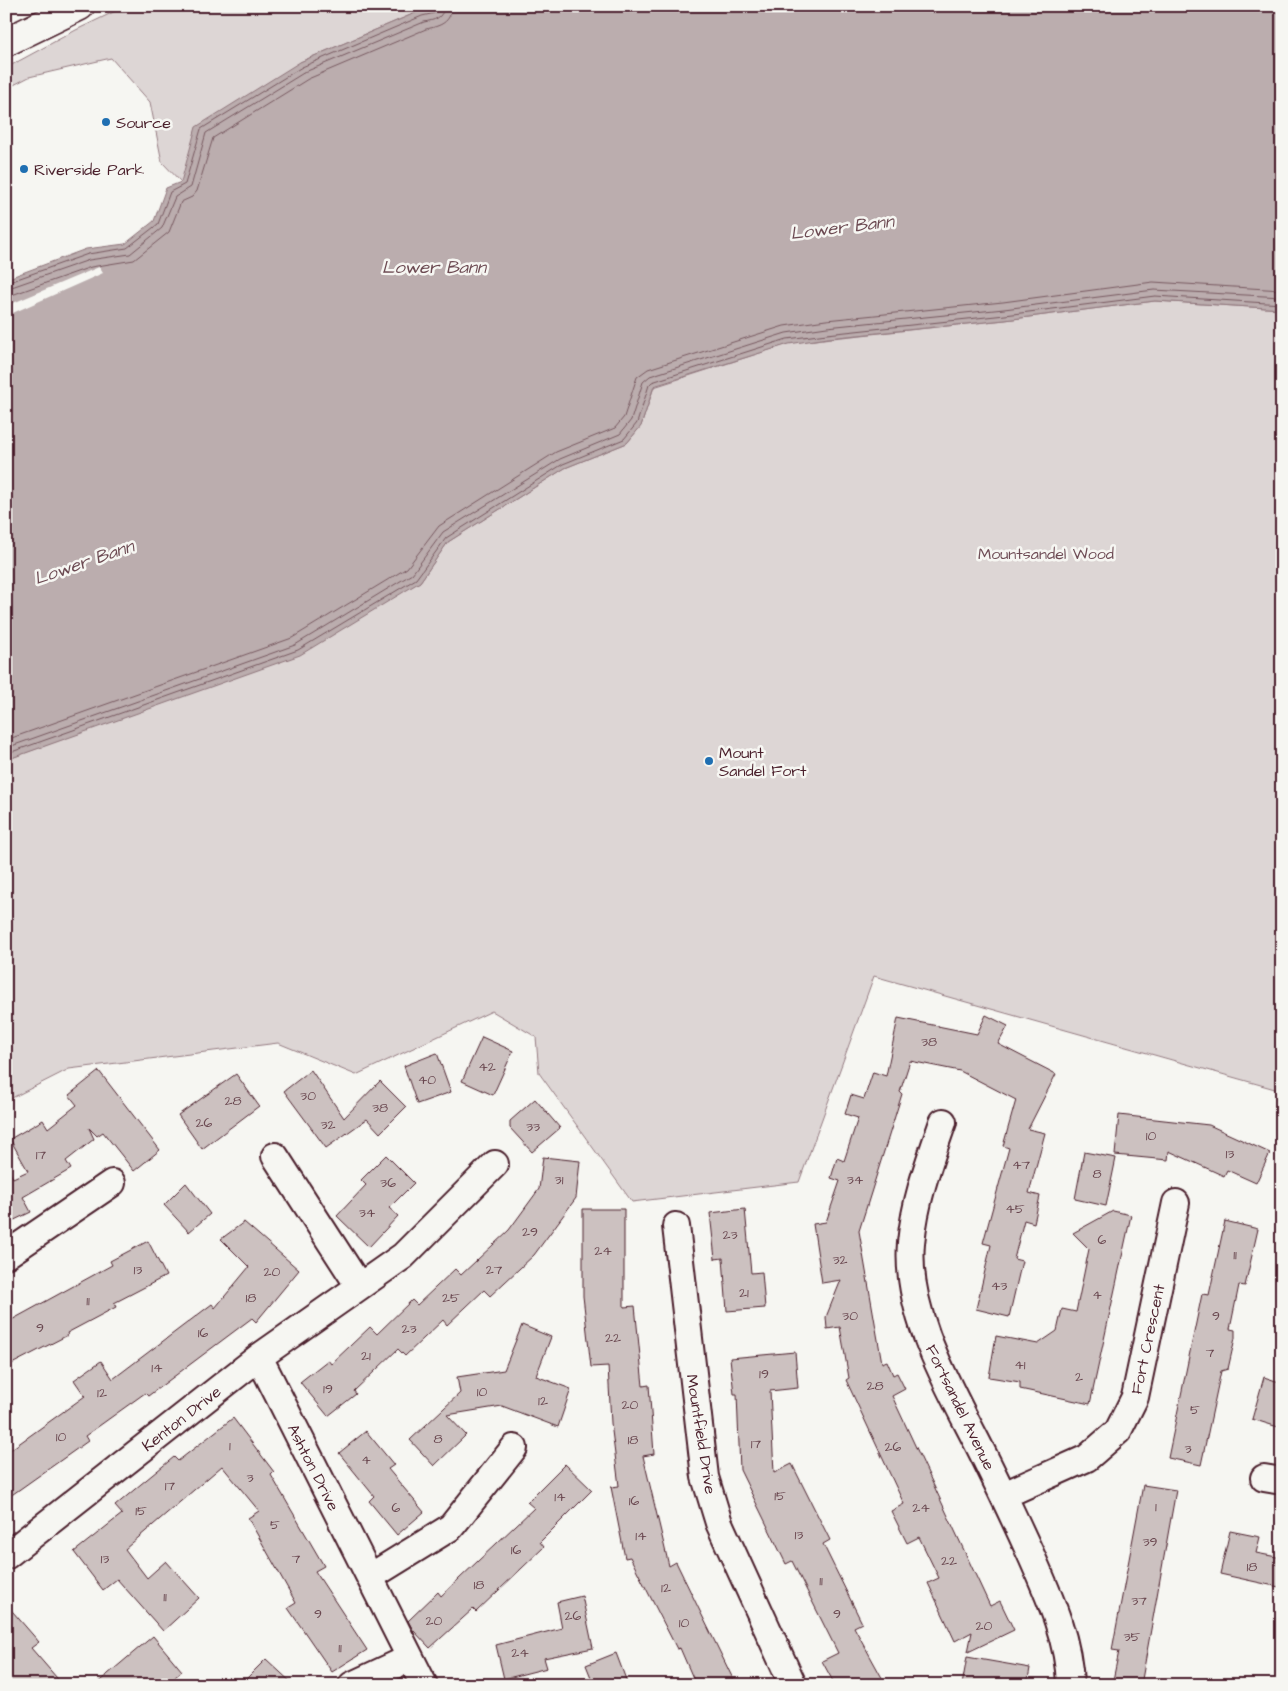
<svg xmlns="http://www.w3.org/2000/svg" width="1288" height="1691" font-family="'Architects Daughter',sans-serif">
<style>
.green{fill:#ddd6d5;stroke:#947a80}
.water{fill:#bbadae;stroke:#8e747a}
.pier{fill:#f6f6f2}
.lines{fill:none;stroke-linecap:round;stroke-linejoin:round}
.shore{stroke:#77585f;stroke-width:1}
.building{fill:#ccc1c0;stroke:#4a1f2b}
.street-casing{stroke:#4a1f2b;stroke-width:30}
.primary-casing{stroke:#4a1f2b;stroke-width:31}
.street{stroke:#f6f6f2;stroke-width:26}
.primary{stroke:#f6f6f2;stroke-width:28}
.poi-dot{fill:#1f6fb2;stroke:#f6f6f2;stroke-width:2}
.labels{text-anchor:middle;stroke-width:5;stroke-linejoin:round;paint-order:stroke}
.number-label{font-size:14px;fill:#6a4850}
.poi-label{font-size:16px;fill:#4a1f2b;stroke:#f6f6f2;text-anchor:start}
.park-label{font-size:16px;fill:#6f4d56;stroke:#f6f6f2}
.street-label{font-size:16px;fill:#4a1f2b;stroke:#f6f6f2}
.water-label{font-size:18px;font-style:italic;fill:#6c4a52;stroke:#f6f6f2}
</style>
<rect width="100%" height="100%" fill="#f6f6f2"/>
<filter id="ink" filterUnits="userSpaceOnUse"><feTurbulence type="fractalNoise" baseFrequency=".02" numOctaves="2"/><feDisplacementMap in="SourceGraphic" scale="10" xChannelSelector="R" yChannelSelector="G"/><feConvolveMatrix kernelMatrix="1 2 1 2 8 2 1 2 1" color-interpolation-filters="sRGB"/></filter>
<g filter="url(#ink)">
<!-- green -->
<path class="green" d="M 126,6 L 443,6 L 420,11 L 300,62 L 201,203 L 162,162 L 150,102 L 111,58 L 29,77 L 6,89 L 6,68 L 76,30 Z
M 1155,301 L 1282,309 L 1282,1091 L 874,976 L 799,1182 L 632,1202 L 539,1073 L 536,1037 L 492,1011 L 356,1075 L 278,1043 L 69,1069 L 6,1101 L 6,760 L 100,725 L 420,582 L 448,542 L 565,468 L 627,443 L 641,426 L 654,387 L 794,342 L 1005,320 Z"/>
<!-- water -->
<path class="water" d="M 443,6 L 1282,6 L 1282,309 L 1155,301 L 1005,320 L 828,338 L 789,344 L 654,386 L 641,426 L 627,443 L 565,468 L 448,542 L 420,582 L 300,655 L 6,760 L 6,279 L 86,249 L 125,244 L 154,221 L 166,188 L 181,182 L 196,127 L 300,62 L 420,11 Z"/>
<!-- pier -->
<path class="pier" d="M 99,267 L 103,273 L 6,316 L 6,306 Z"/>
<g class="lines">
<!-- shore -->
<path class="shore" d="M 6,283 L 88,254 L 127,248 L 158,224 L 170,192 L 185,184 L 201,129 L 302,67 L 422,16 L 435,13 L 438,6
M 6,289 L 89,260 L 130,254 L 162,228 L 175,197 L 191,187 L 206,133 L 305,72 L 424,22 C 434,20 443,19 444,6
M 6,297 L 91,267 L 134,260 L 169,232 L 181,202 L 192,197 L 197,191 L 213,138 L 308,79 L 426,29 C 440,26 451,23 452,6
M 6,740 L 292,638 L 407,568 L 439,526 L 556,452 L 615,428 L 624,417 L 637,377 L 648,369 L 784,326 L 826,320 L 1003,302 L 1153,282 L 1282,290
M 6,748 L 295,645 L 412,574 L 443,532 L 560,459 L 620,434 L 631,420 L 643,382 L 650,376 L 786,333 L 827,327 L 1004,309 L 1154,290 L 1282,297
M 6,754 L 298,650 L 416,579 L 446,538 L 563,464 L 624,439 L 637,423 L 649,385 L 652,382 L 787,339 L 827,334 L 1005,315 L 1155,296 L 1282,304"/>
</g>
<!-- building -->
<path class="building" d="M 986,1015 L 1008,1026 L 998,1044 L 1056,1074 L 1028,1129 L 1045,1133 L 1029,1193 L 1040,1196 L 1034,1223 L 1024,1220 L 1014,1259 L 1022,1261 L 1009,1317 L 976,1309 L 991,1245 L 983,1243 L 1009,1148 L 1003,1146 L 1016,1100 L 960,1071 L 910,1061 L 900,1092 L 902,1094 L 859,1231 L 882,1363 L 887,1361 L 893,1375 L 897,1373 L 905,1389 L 892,1396 L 990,1606 L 1000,1601 L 1014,1630 L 968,1652 L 972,1632 L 955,1641 L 928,1583 L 939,1578 L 919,1537 L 907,1543 L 891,1511 L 904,1504 L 846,1380 L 849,1378 L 840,1327 L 827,1329 L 826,1317 L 841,1280 L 822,1283 L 813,1224 L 826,1222 L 840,1181 L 831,1178 L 837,1158 L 844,1161 L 858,1118 L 845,1114 L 851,1095 L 864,1099 L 873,1072 L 886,1076 L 898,1018 L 977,1034 Z
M 482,1037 L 513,1051 L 493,1095 L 462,1081 Z
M 437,1053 L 451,1092 L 417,1104 L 404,1066 Z
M 311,1070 L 344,1118 L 380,1081 L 406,1107 L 380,1133 L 367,1119 L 326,1148 L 284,1091 Z
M 99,1071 L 160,1150 L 134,1171 L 103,1132 L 97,1136 L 89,1128 L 94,1139 L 66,1161 L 71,1169 L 23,1197 L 31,1212 L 6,1224 L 6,1166 L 13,1178 L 28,1171 L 10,1139 L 43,1120 L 48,1128 L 77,1105 L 69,1095 Z
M 236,1074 L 259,1106 L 202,1149 L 178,1115 Z
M 535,1099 L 560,1128 L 532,1152 L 510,1128 L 510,1121 Z
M 1119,1115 L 1209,1125 L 1270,1153 L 1256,1183 L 1227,1170 L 1224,1176 L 1169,1151 L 1168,1160 L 1115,1155 Z
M 1084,1152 L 1116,1158 L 1106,1206 L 1075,1199 Z
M 386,1155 L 414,1183 L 389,1208 L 398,1216 L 369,1247 L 337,1216 L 366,1185 L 361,1180 Z
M 543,1157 L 580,1161 L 576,1198 L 534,1255 L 490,1296 L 484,1290 L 447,1325 L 443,1320 L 405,1356 L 398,1349 L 354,1391 L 356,1394 L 328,1416 L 300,1382 L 328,1360 L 331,1364 L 370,1327 L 377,1334 L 412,1300 L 417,1305 L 455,1269 L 461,1275 L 509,1230 L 539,1189 Z
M 186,1183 L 210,1214 L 189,1232 L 164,1205 Z
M 583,1209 L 624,1209 L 624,1307 L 635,1306 L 643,1386 L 649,1385 L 654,1454 L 643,1456 L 669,1566 L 676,1562 L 736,1685 L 696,1685 L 680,1648 L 677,1649 L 630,1557 L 625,1558 L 611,1487 L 619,1486 L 611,1423 L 608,1366 L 591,1367 L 583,1296 Z
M 745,1209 L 751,1273 L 762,1272 L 765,1308 L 727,1311 L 723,1258 L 715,1259 L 710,1213 Z
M 1113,1211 L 1131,1215 L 1090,1404 L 1020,1389 L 1020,1382 L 989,1377 L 996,1336 L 1038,1344 L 1057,1331 L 1062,1309 L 1076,1312 L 1089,1249 L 1073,1233 Z
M 1225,1221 L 1258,1229 L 1245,1286 L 1239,1285 L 1230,1329 L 1235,1330 L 1235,1338 L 1228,1369 L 1221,1371 L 1201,1465 L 1168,1458 L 1202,1294 L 1209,1295 Z
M 244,1222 L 299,1270 L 256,1322 L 252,1318 L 148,1396 L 145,1393 L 85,1436 L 88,1441 L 6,1499 L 6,1453 L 85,1396 L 74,1380 L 101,1361 L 113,1379 L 212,1304 L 215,1308 L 249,1267 L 221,1239 Z
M 148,1241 L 166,1276 L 114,1303 L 116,1307 L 67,1333 L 68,1335 L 6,1367 L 6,1323 L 112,1265 L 110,1261 Z
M 522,1325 L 551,1337 L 536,1376 L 571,1389 L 558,1427 L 502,1406 L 447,1415 L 466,1435 L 434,1466 L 410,1440 L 460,1393 L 457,1377 L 504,1370 Z
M 795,1352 L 798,1388 L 770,1391 L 774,1473 L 792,1464 L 830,1540 L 823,1544 L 862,1623 L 854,1627 L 886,1685 L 835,1685 L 822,1661 L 838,1653 L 792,1561 L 786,1564 L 740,1470 L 737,1394 L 734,1394 L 730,1358 Z
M 1264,1377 L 1282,1383 L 1282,1415 L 1278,1427 L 1252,1419 Z
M 233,1418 L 274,1472 L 271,1475 L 324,1566 L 315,1571 L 367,1650 L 332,1672 L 288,1608 L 296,1603 L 248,1518 L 259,1511 L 222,1466 L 125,1549 L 147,1578 L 166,1561 L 199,1598 L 163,1631 L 117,1579 L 103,1590 L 74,1552 L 122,1514 L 115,1506 L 141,1484 L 174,1457 L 178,1461 Z
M 366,1431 L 394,1465 L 388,1469 L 424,1512 L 397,1535 L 369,1501 L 374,1496 L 339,1453 Z
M 565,1464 L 592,1490 L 540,1542 L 544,1547 L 476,1612 L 473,1609 L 430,1648 L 413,1630 L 408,1621 L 438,1592 L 441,1596 L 534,1508 L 527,1502 Z
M 1143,1485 L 1176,1490 L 1141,1685 L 1112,1685 L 1119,1651 L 1112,1650 Z
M 1230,1531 L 1260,1537 L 1256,1553 L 1282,1558 L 1279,1587 L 1220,1574 Z
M 582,1596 L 593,1648 L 544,1658 L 547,1668 L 504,1679 L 496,1645 L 562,1628 L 557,1602 Z
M 6,1604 L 39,1642 L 31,1648 L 63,1685 L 12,1685 L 6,1678 Z
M 153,1636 L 182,1671 L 166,1685 L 95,1685 Z
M 616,1653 L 628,1685 L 594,1685 L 586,1665 Z
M 967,1657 L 1030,1668 L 1027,1685 L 962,1685 Z
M 266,1659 L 294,1685 L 240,1685 Z"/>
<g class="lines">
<defs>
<path id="street" d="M 943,1122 C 929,1162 915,1200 911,1243 C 905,1315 951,1390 982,1452 C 999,1486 1015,1520 1031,1555 C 1049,1596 1069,1639 1070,1685
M 275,1156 L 359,1286
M 676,1226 L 705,1477 L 719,1523 L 793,1685
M 6,1255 L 112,1183
M 259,1357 L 424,1685
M 1264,1478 L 1282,1481
M 1004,1495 L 1087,1458 L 1118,1431 L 1135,1397 L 1176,1203
M 6,1556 L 259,1357 L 403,1256 L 495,1164
M 370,1577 L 451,1527 L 514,1448
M 352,1685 L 410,1658"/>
<path id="primary" d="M 6,42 L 80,6"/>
</defs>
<!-- street casing -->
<use href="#street" class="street-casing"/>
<!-- primary casing -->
<use href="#primary" class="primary-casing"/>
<!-- street -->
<use href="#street" class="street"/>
<!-- primary -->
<use href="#primary" class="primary"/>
</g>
</g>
<!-- markers -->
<g class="poi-dot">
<circle cx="106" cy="122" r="5"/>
<circle cx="24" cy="169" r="5"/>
<circle cx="709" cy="761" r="5"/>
</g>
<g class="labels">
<!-- number labels -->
<g class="number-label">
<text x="929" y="1046">38</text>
<text x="487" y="1071">42</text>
<text x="427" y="1084">40</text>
<text x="308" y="1100">30</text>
<text x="233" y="1105">28</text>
<text x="380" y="1112">38</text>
<text x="204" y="1127">26</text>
<text x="328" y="1129">32</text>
<text x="533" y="1131">33</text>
<text x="1151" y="1140">10</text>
<text x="1230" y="1158">13</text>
<text x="41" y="1159">17</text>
<text x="1021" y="1169">47</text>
<text x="1097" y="1178">8</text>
<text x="559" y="1184">31</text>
<text x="855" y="1184">34</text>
<text x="388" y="1187">36</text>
<text x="1015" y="1213">45</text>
<text x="367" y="1217">34</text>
<text x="530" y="1236">29</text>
<text x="730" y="1239">23</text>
<text x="1102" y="1244">6</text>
<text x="603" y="1255">24</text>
<text x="1235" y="1259">11</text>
<text x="840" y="1264">32</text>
<text x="138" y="1274">13</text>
<text x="494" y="1274">27</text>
<text x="272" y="1276">20</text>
<text x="999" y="1290">43</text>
<text x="744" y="1297">21</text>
<text x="1097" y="1299">4</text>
<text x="251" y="1302">18</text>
<text x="451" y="1302">25</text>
<text x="88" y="1305">11</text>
<text x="850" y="1320">30</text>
<text x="1216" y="1320">9</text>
<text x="40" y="1332">9</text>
<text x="409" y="1333">23</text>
<text x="203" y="1337">16</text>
<text x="613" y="1342">22</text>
<text x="1210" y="1357">7</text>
<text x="366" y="1360">21</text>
<text x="1020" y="1369">41</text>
<text x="157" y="1372">14</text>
<text x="764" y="1378">19</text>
<text x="1079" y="1381">2</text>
<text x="875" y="1390">28</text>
<text x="328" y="1393">19</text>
<text x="482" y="1396">10</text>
<text x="102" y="1397">12</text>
<text x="543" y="1405">12</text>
<text x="630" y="1409">20</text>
<text x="1195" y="1414">5</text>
<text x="61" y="1441">10</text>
<text x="438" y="1443">8</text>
<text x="633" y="1444">18</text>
<text x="756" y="1448">17</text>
<text x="230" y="1450">1</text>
<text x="893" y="1451">26</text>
<text x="1188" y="1453">3</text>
<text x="366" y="1464">4</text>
<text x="250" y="1482">3</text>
<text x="170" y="1490">17</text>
<text x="780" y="1500">15</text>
<text x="560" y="1501">14</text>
<text x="634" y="1505">16</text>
<text x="1156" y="1511">1</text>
<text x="396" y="1512">6</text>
<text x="921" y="1512">24</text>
<text x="141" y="1515">15</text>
<text x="275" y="1529">5</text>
<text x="799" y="1539">13</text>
<text x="641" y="1540">14</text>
<text x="1150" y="1546">39</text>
<text x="516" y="1554">16</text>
<text x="105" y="1563">13</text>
<text x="296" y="1563">7</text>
<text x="949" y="1565">22</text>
<text x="1252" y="1571">18</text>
<text x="821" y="1585">11</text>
<text x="479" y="1589">18</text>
<text x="666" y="1592">12</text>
<text x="165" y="1601">11</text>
<text x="1139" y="1605">37</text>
<text x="318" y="1618">9</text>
<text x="837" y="1618">9</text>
<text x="573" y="1620">26</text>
<text x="434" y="1625">20</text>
<text x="684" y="1627">10</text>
<text x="984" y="1630">20</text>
<text x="1132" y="1641">35</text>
<text x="340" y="1652">11</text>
<text x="520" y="1657">24</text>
</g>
<!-- poi labels -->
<g class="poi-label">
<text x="116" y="128">Source</text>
<text x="34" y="175">Riverside Park</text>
<text x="719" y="758">Mount<tspan x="719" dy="18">Sandel Fort</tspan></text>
</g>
<!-- park labels -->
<g class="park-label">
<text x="1046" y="559">Mountsandel Wood</text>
</g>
<!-- street labels -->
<g class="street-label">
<text transform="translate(1147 1339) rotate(-78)" y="6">Fort Crescent</text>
<text transform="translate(961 1407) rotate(64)" y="6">Fortsandel Avenue</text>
<text transform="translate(181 1418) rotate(-38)" y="6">Kenton Drive</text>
<text transform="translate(702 1434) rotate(81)" y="6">Mountfield Drive</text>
<text transform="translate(314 1467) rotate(63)" y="6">Ashton Drive</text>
</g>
<!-- water labels -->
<g class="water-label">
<text transform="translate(842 227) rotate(-7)" y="6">Lower Bann</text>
<text x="434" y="273">Lower Bann</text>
<text transform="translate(84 562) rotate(-19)" y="6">Lower Bann</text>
</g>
</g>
<!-- margin -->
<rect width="1288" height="1691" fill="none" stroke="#f6f6f2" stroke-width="25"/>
<rect x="12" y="12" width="1263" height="1666" fill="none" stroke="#4a1f2b" stroke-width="2" filter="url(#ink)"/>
</svg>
